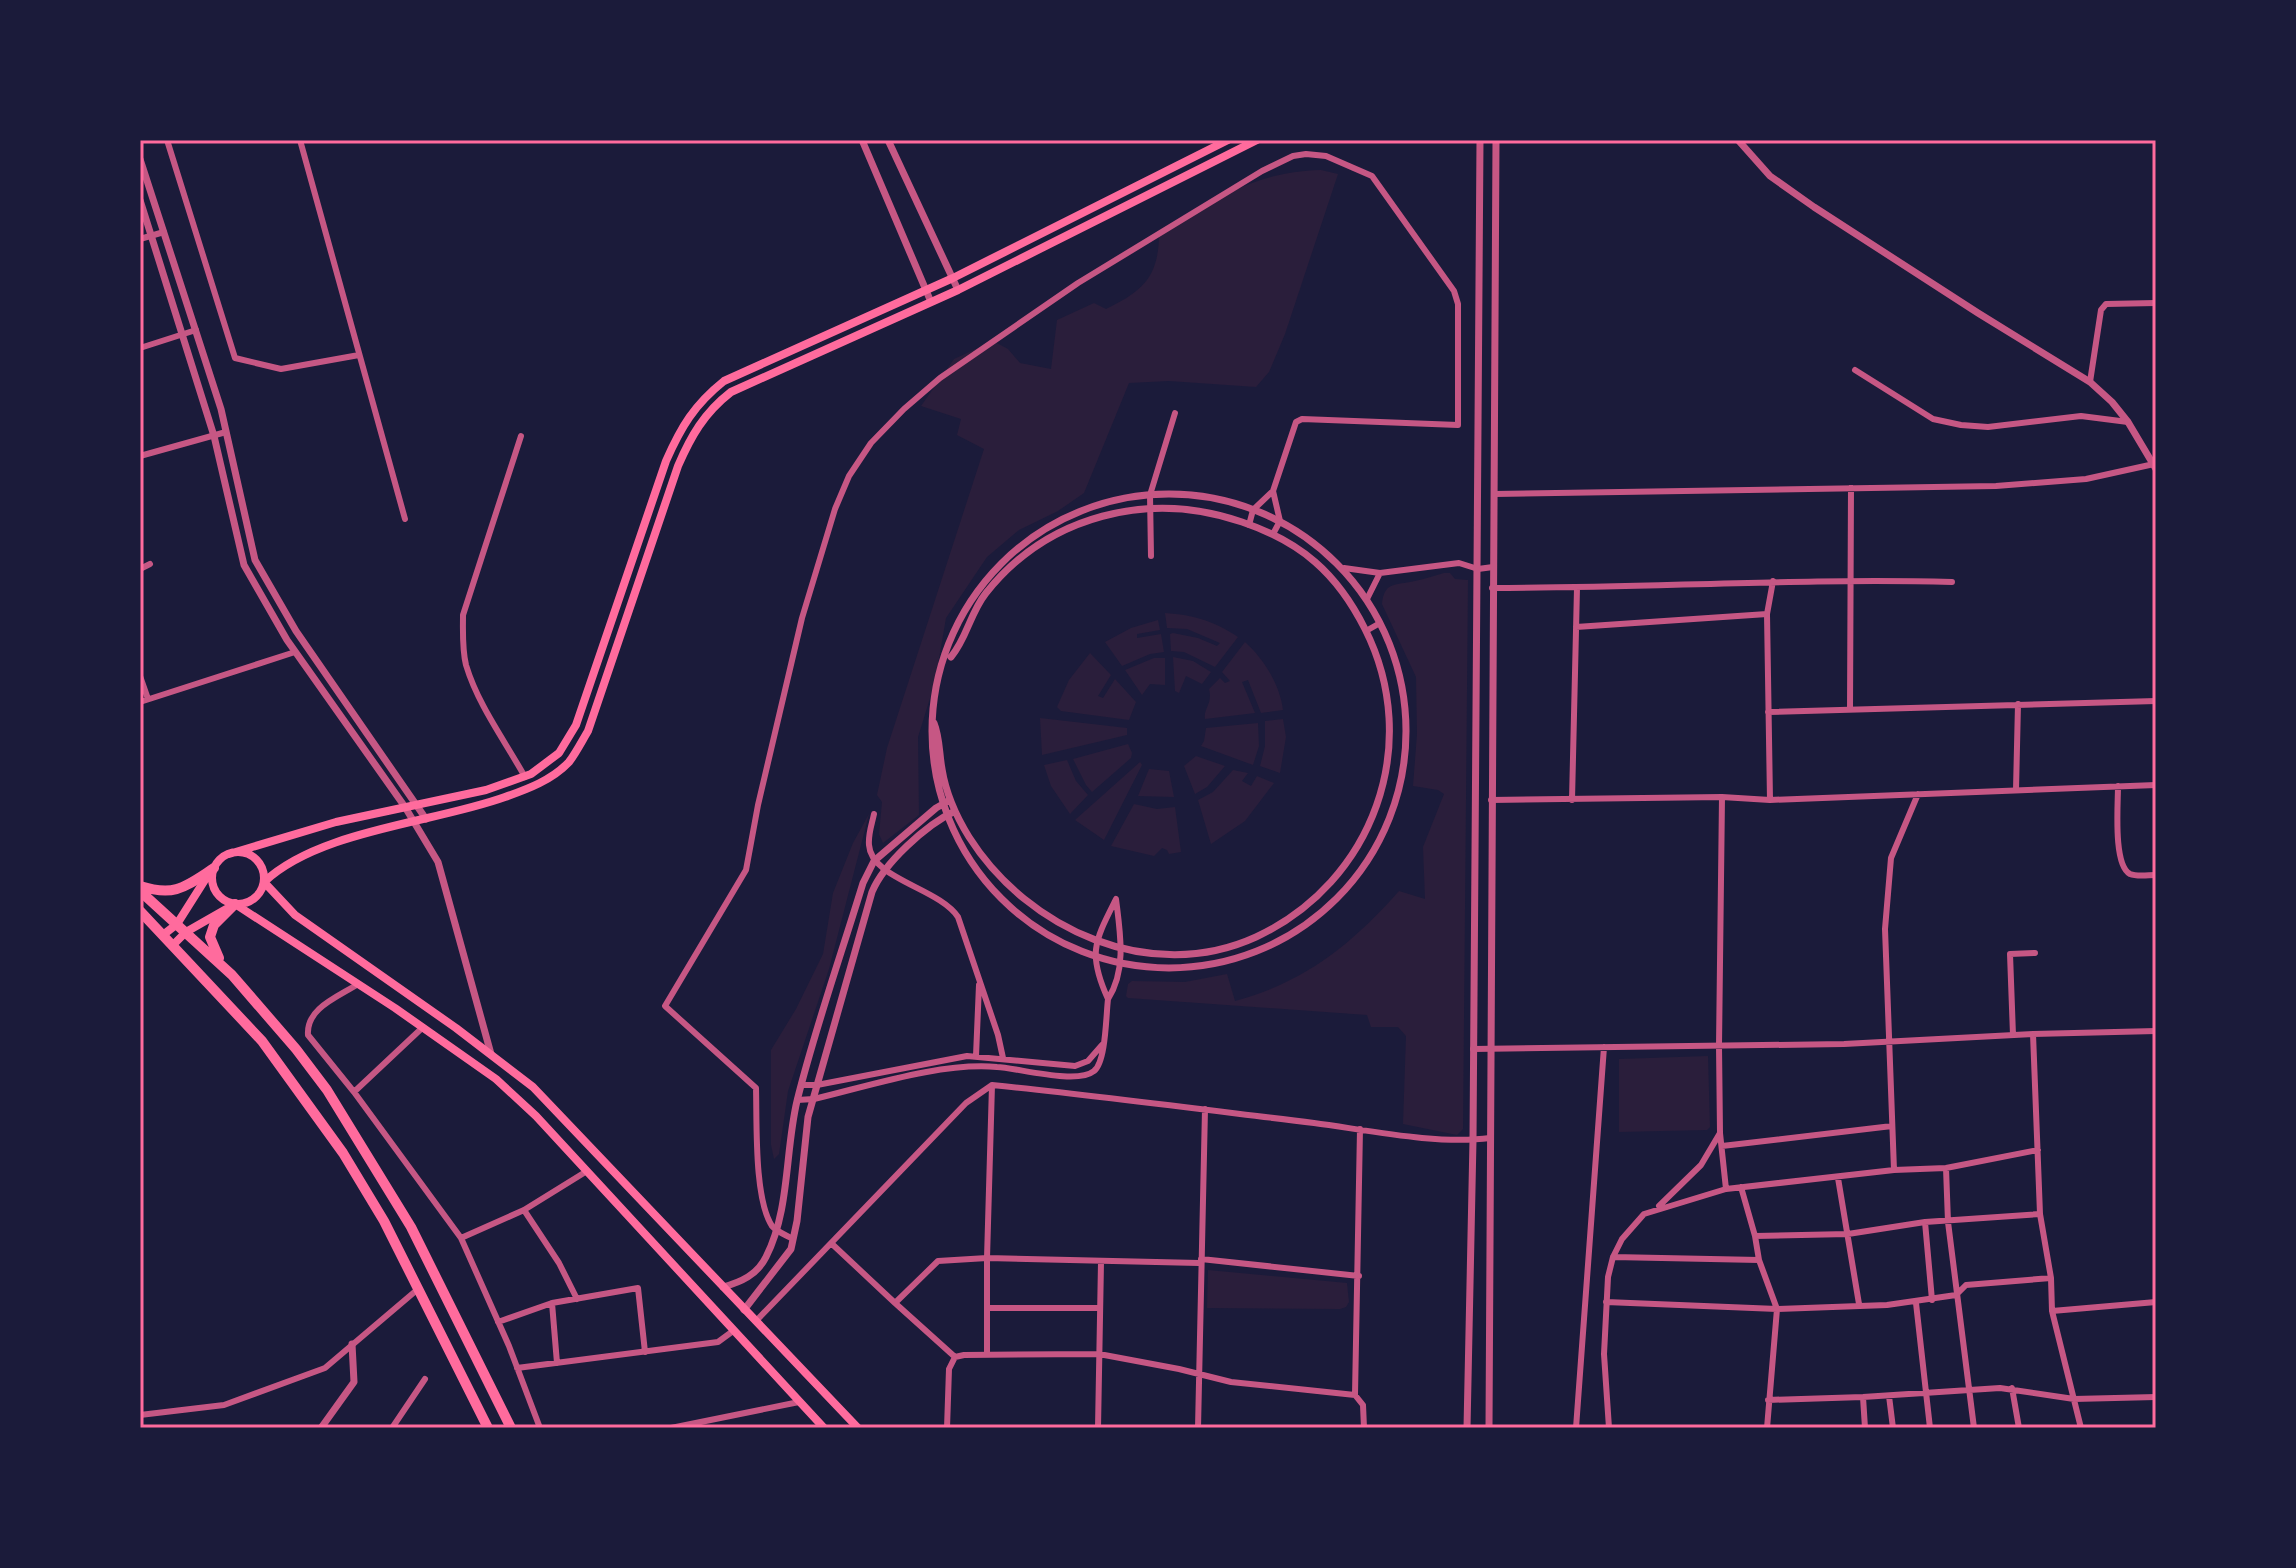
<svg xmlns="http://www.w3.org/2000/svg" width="2296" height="1568" font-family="Karla,sans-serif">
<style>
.green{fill:#2a1e3b}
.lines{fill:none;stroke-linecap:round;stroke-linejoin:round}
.minor{stroke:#c65784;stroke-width:6}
.tertiary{stroke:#c65784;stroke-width:7}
.secondary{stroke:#ff6b9d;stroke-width:8}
.trunk{stroke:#ff6b9d;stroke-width:10}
.neatline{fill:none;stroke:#ff6b9d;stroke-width:3}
</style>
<rect width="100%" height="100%" fill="#1b1b3a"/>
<!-- green -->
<path class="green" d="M 1321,170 L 1338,174 L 1285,334 L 1269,372 L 1256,387 L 1169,381 L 1129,383 L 1084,493 L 1058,511 L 1019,530 L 987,557 L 946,618 L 935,682 L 918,737 L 919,815 L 883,843 L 879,834 L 882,802 L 877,795 L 887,748 L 984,449 L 957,435 L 961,419 L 921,406 L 954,359 L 993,341 L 1008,349 L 1020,363 L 1051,369 L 1057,320 L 1094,303 L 1106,309 C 1143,291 1159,277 1159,233 C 1216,200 1252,172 1321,170 Z
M 1444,573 L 1450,573 L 1455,579 L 1468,580 L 1463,1129 L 1457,1135 L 1403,1124 L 1406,1036 L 1398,1027 L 1371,1027 L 1367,1015 L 1128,998 L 1126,996 L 1128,984 L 1132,981 L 1185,982 L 1227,974 L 1235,1001 C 1305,982 1351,945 1399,891 L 1425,899 L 1423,847 L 1444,794 L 1438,790 L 1413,786 L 1417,734 L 1416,677 L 1382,604 C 1384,583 1394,585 1410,582 C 1421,580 1433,576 1444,573 Z
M 1165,613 C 1194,615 1214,621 1238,637 L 1215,667 L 1184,652 L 1171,651 L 1170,634 L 1173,633 L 1198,638 L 1217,646 L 1220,643 L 1187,629 L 1167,628 Z
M 1158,620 L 1160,630 L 1137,634 L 1137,638 L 1161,634 L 1164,652 L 1150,654 L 1122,666 L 1105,642 L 1131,628 Z
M 1245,642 C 1264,659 1280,685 1283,710 L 1261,713 L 1248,680 L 1242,682 L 1255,713 L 1205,719 C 1203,709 1213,704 1209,689 L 1220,678 L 1225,683 L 1230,681 L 1222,672 Z
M 1090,653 L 1111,675 L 1098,696 L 1103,698 L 1115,679 L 1136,702 L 1129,720 L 1061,711 L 1057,707 L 1069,680 Z
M 1173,657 L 1193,661 L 1211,672 L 1202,684 L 1186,676 L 1179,693 L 1175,691 Z
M 1154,658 L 1165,658 L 1165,685 L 1150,684 L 1142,695 L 1125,670 Z
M 1040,718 L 1127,728 L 1127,735 L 1042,755 Z
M 1283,719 L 1286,737 L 1280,773 L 1260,766 L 1265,746 L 1265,721 Z
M 1258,723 L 1259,746 L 1253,765 L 1201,746 L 1204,741 L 1206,728 Z
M 1128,744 L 1132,753 L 1131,758 L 1092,792 L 1086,785 L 1073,759 Z
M 1196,756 L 1225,766 L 1207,787 L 1195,794 L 1184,766 Z
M 1067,760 L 1076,781 L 1088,795 L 1070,814 L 1051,786 L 1044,765 Z
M 1140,762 L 1142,765 L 1104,840 L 1075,820 Z
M 1149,769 L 1169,771 L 1174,797 L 1138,796 Z
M 1233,770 L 1248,773 L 1242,781 L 1251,786 L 1257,776 L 1274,783 L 1245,821 L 1211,844 L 1198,800 L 1213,792 Z
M 1134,804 L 1157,809 L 1175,807 L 1181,852 L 1169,854 L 1167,850 L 1162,848 L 1154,856 L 1111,846 Z
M 869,814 L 829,969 L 788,1091 L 779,1154 L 774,1159 L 771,1145 L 771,1050 L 796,1009 L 823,954 L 833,893 L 853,843 Z
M 1708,1056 L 1710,1127 L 1707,1130 L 1619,1132 L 1619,1059 Z
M 1208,1270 L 1347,1283 L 1349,1302 L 1346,1307 L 1340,1309 L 1207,1308 Z"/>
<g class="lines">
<!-- minor -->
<path class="minor" d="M 167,140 L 235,358 L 281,369 L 359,355
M 300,140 L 405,519
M 140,239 L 164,232
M 140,348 L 196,330
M 1855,370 L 1933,419 L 1961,425 L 1988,427 L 2081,416 L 2128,422
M 2090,382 L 2101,310 L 2106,304 L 2156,303
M 521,436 L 463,615 C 463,631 462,649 466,665 C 478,705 505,741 525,777
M 140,456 L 226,432
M 1494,494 L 1996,486 L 2086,479 L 2154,464
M 1249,525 L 1253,510 L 1273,491 L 1280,521 L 1273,534
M 1151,556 L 1150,495 L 1175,413
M 1344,568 L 1380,573 L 1367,599
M 140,569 L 150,564
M 1380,573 L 1459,563 L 1478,569 L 1493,567
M 1492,588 C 1645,588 1798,578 1952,582
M 1576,627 L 1767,614
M 1366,631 L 1380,623
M 140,676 L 148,699
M 140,702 L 295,652
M 1850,709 L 1851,488
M 1768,712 L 2156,701
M 2118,786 C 2118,805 2113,865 2130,874 C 2137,877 2148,875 2156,875
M 2016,790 L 2018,704
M 1722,797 L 1719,1046 L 1720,1133 L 1726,1189
M 1491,800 L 1722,797 L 1770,800 L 2156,785
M 1572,800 L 1577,588
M 1770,800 L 1767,614 L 1773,581
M 874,814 C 872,824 868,834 869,845 C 871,879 939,888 958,917 L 998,1035 L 1003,1058
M 1116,899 C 1120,932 1127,970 1108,999 C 1087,953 1095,941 1116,899 Z
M 358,984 C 338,997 306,1008 308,1035 L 354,1092 L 461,1238 L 509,1346 L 540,1428
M 2033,1034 L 2040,1214 L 2051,1278 L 2052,1311 L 2081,1428
M 2013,1035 L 2010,954 L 2035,953
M 1473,1049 L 1844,1044 L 2033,1034 L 2156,1031
M 976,1056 L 979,985
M 801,1085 L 817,1085 L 967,1056 L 1075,1066 L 1088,1061 L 1102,1045
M 354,1092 L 421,1029
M 797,1100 L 814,1099 C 869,1086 941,1062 997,1067 C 1018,1068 1077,1085 1094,1071 C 1106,1062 1106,1015 1108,999
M 1722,1146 L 1892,1126
M 1946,1168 L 1948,1222 L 1974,1428
M 1894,1170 L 1885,929 L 1891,858 L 1918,794
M 1838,1178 L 1859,1304
M 1741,1187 L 1755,1236 L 1759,1260 L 1777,1309 L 1767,1428
M 1659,1206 L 1701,1165 L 1720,1133
M 524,1210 L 559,1263 L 577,1299
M 1925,1222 L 1932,1300
M 1755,1236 L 1848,1234 L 1925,1222 L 2040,1214
M 461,1238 L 524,1210 L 587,1171
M 793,1239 C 786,1235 777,1232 772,1226 C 754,1199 757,1122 756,1088 L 665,1006 L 746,870 L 758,805 L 802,618 L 835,509 L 849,476 L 871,443 L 904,409 L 940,378 L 1078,283 L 1262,171 L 1293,156 L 1306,154 L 1326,156 L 1372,176 L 1454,291 L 1458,304 L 1458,425 L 1302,419 L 1296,422 L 1273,491
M 831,1243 L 895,1303 L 938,1261 L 987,1258 L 992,1085
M 1613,1257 L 1759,1260
M 1201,1259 L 1359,1276
M 1606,1302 L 1777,1309 L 1887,1305 L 1956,1295 L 1966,1285 L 2051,1278
M 552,1303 L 557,1363
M 895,1303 L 955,1357
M 1916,1303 L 1930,1428
M 987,1308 L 1099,1308
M 2052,1311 L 2156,1302
M 756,1321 L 966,1103 L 992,1085 C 1100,1096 1207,1110 1314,1123 C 1367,1130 1437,1145 1490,1138
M 498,1322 L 552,1303 L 638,1288 L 645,1352
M 987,1355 L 987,1258 L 1199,1263
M 517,1368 L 718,1342 L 733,1331
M 2012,1388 L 2019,1428
M 1355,1395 L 1360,1129
M 1889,1396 L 1893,1428
M 1863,1397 L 1865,1428
M 1768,1400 L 1863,1397 L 2000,1388 L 2074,1399 L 2156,1397
M 140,1415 L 224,1405 L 325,1368 L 418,1289
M 392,1428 L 425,1379
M 671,1428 L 799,1402
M 947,1428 L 949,1369 L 955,1357 L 964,1355 L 1099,1354 L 1179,1369 L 1231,1382 L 1355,1395 L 1363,1405 L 1364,1428
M 1098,1428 L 1101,1262
M 1198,1428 L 1205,1109
M 1576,1428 L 1604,1047
M 1609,1428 L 1604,1354 L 1608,1277 L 1613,1257 L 1622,1239 L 1644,1214 L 1726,1189 L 1894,1170 L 1946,1168 L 2038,1150"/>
<!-- tertiary -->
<path class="tertiary" d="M 862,140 L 931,302
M 888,140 L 958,290
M 1738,140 L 1770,176 L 1814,207 L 1978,313 L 2090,382 L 2112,402 L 2128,422 L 2156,469
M 140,159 L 221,409 L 255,560 L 296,631 L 426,819
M 140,200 L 214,436 L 244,565 L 287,640 L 405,807 L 438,862 L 491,1054
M932 731a237 237 0 1 1 474 0a237 237 0 1 1-474 0Z
M 934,723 C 940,738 939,753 942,769 C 946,794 956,816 969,837 C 1028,930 1151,985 1256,937 C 1374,882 1423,744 1365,629 C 1337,573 1301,542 1242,522 C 1149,490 1048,515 986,593 C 970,613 967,638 951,657
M 723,1287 C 741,1282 757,1275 766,1257 C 790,1210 785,1151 797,1101 C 815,1028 841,955 863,883 L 874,861 L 936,808 L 950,800
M 744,1310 L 791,1249 L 797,1221 L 808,1117 L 872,892 C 884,863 926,825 955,811
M 321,1428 L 354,1382 L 352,1344
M 1467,1428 L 1473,1140 L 1480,140
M 1489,1428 L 1496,140"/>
<!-- secondary -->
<path class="secondary" d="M212 878a26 26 0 1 1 52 0a26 26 0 1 1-52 0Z
M 229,854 L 336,822 L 486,790 L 531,774 L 559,753 L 576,725 L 666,461 C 681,427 694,405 724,381 L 953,278 L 1228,140
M 163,935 L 177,924 L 208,875
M 172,946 L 186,932 L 235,904 L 395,1008 L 496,1079 L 536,1116 L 824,1428
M 858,1428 L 533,1087 L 456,1028 L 295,915 L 264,882 C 319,830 433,823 505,797 C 528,789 552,780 569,762 C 576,753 582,741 588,731 L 678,466 C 691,436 704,413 731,392 L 958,290 L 1257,140"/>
<!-- trunk -->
<path class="trunk" d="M 140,886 C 175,897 185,887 214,868
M 140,891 L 232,975 L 296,1049 L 327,1090 L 411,1227 L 511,1428
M 140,911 L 262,1041 L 343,1153 L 384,1221 L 488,1428
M 219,958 L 210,937 L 214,925 L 235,904"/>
</g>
<!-- border -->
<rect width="2296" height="1568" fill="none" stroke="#1b1b3a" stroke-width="284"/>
<rect x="142" y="142" width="2012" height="1284" class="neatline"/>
</svg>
